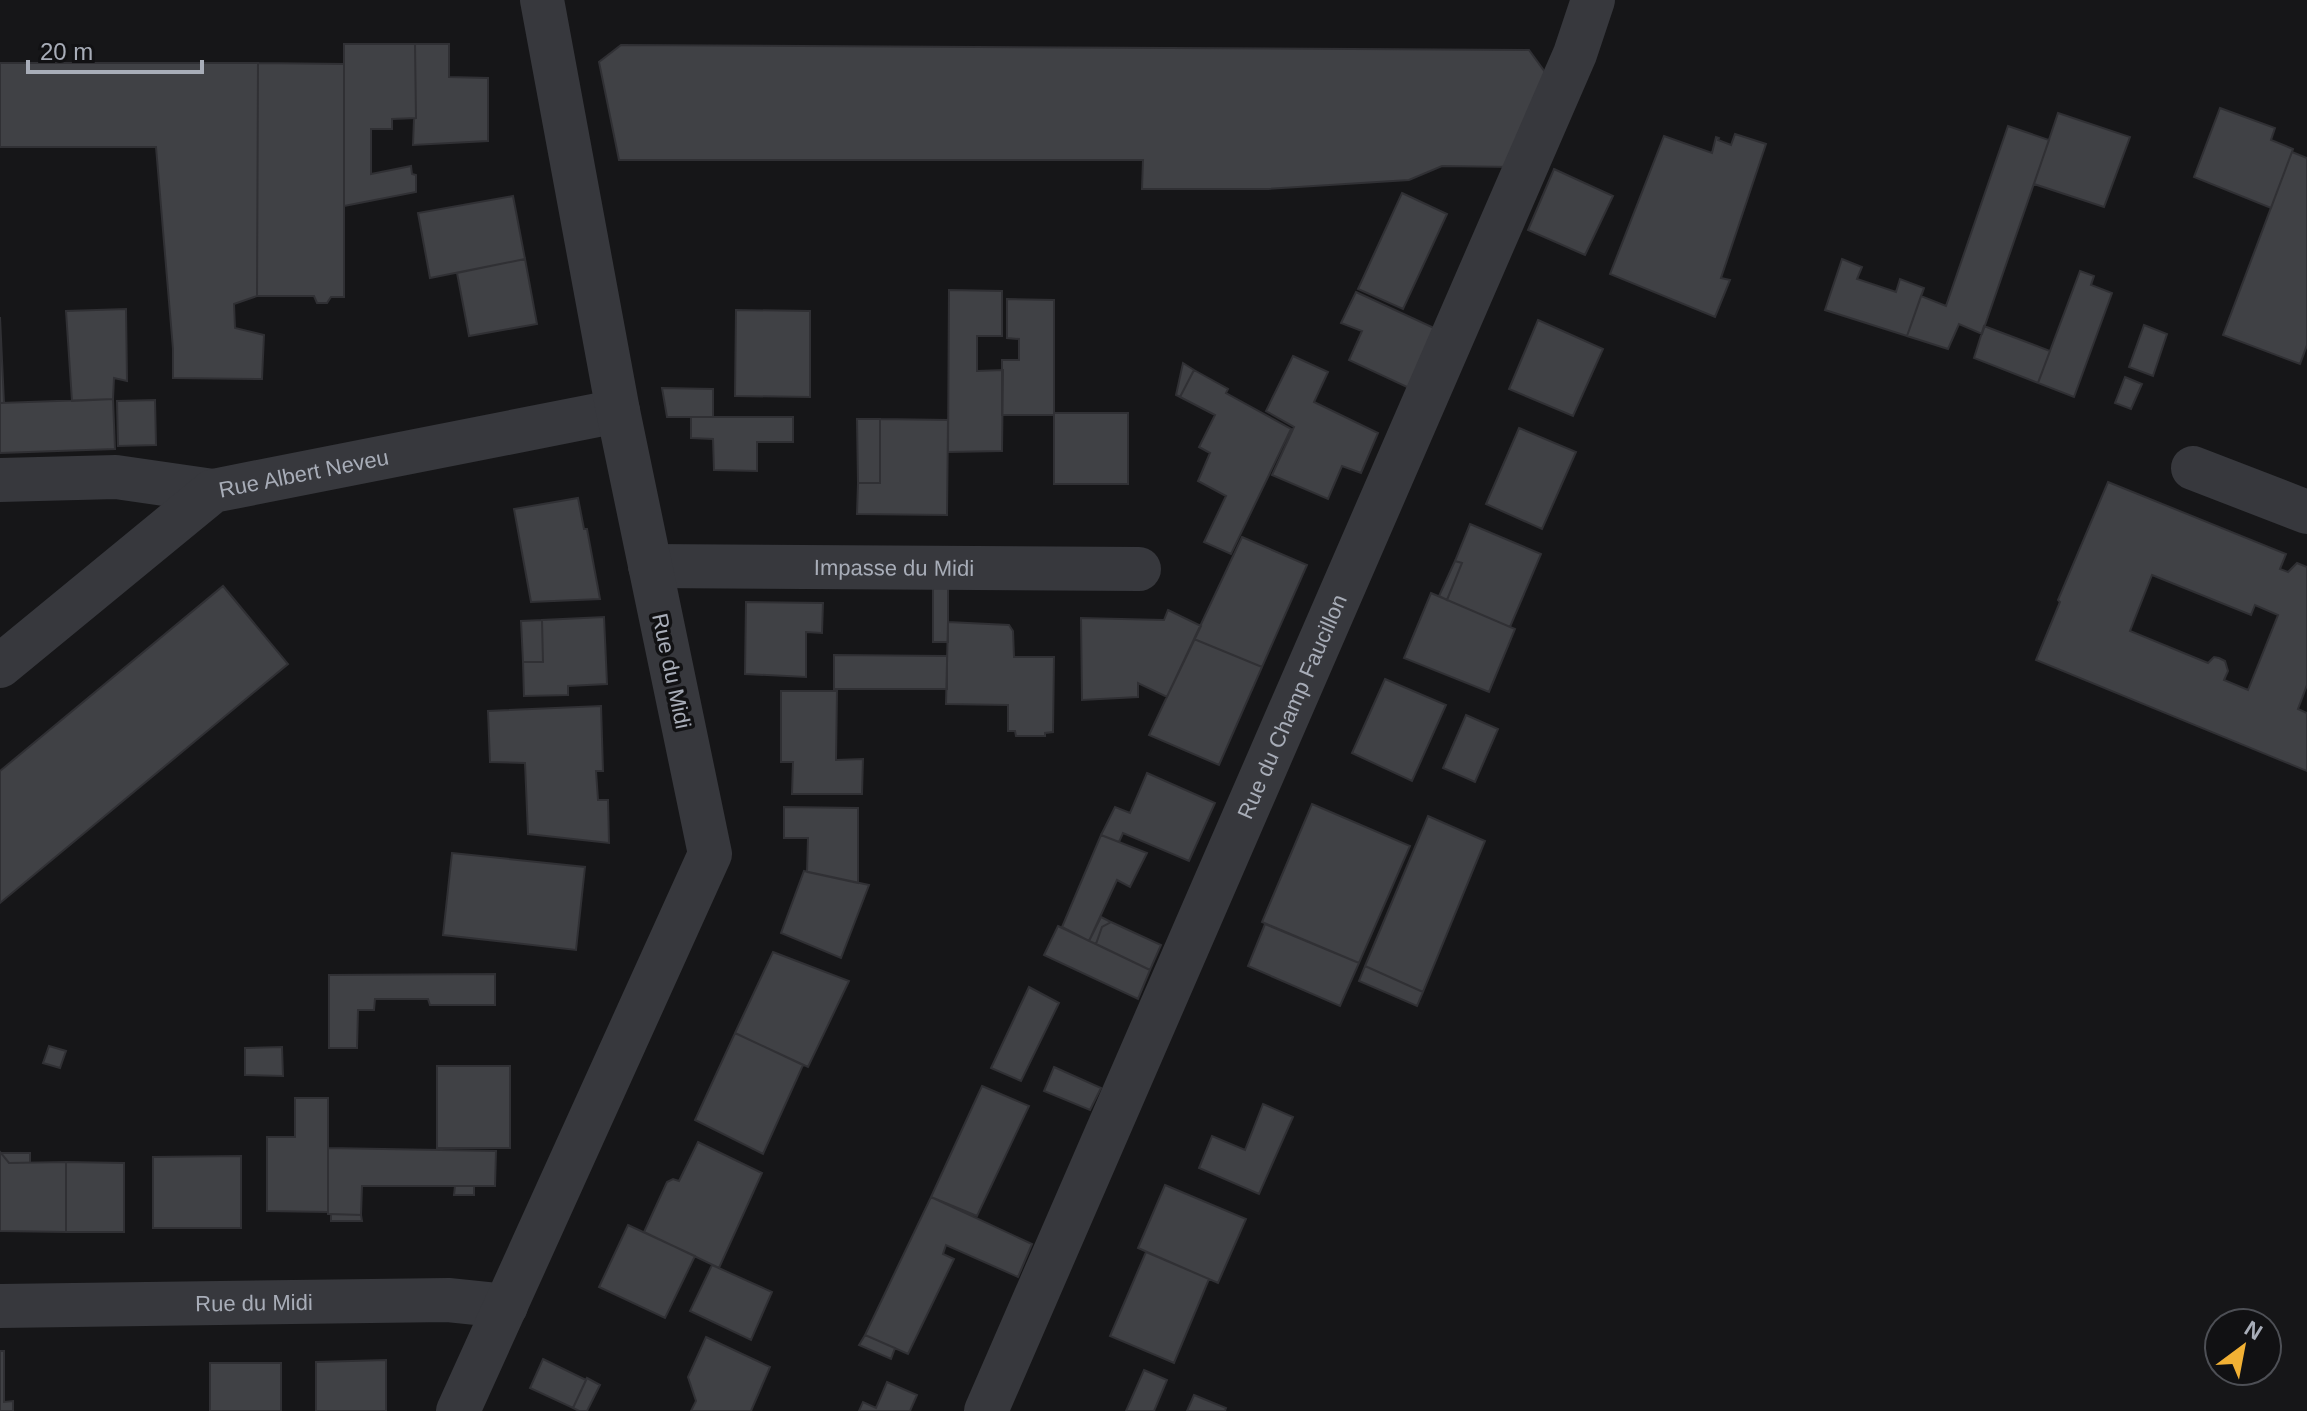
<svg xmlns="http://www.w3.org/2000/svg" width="2307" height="1411" font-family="Arial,sans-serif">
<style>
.building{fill:#404145;stroke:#303034;stroke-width:2;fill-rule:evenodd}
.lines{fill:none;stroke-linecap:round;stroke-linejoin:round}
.minor{stroke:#37383d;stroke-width:44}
.labels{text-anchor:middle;stroke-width:7;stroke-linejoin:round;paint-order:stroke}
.street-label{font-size:22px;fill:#a8adb8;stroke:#111113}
</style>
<rect width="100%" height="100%" fill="#161618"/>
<!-- building -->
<path class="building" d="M 344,44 L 415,44 L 416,118 L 392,119 L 392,129 L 371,129 L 371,174 L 411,166 L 412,174 L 416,175 L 416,192 L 344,206 Z
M 415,44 L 449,44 L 449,77 L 488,78 L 488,141 L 413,145 L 414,119 L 416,118 Z
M 621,45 L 1529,50 L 1550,79 L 1512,167 L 1442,166 L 1409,180 L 1268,189 L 1142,189 L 1143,160 L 619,160 L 599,62 Z
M 0,63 L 258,63 L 257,296 L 234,304 L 235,328 L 264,335 L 262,379 L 173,378 L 173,349 L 156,147 L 0,147 Z
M 258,63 L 344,64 L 344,297 L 331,297 L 327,303 L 317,303 L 314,296 L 257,296 Z
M 2220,108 L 2275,128 L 2271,140 L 2293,149 L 2271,208 L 2194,177 Z
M 2058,113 L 2130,137 L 2104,207 L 2034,184 Z
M 2008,126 L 2049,140 L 1982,334 L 1959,324 L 1948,349 L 1907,336 L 1921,296 L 1946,306 Z
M 1735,134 L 1766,144 L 1721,278 L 1730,280 L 1715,317 L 1610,274 L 1664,136 L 1712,153 L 1716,137 L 1719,138 L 1718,140 L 1731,145 Z
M 2292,152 L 2307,158 L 2307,345 L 2300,364 L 2223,335 Z
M 1554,169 L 1613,196 L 1585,255 L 1528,230 Z
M 1402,193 L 1447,214 L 1403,309 L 1358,289 Z
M 513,196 L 525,259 L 430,278 L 418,213 Z
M 525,259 L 537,324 L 469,336 L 457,273 Z
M 1842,259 L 1862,267 L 1857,279 L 1896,292 L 1900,279 L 1924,288 L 1907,336 L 1825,310 Z
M 2080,271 L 2094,276 L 2091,285 L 2112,293 L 2074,397 L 2038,383 Z
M 949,290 L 1002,291 L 1002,336 L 977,336 L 977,371 L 1003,370 L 1002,451 L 948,452 Z
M 1356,292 L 1434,328 L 1409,388 L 1349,360 L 1362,331 L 1341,323 Z
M 1007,299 L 1054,300 L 1054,415 L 1002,415 L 1002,360 L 1019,360 L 1019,339 L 1007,338 Z
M 126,309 L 127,381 L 114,378 L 113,399 L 72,401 L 66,311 Z
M 736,310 L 810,311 L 810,397 L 735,396 Z
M 0,317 L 4,403 L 0,403 Z
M 1538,320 L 1603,349 L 1573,416 L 1509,389 Z
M 2144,325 L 2167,334 L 2153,376 L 2129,367 Z
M 1984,326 L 2050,351 L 2038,383 L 1974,358 Z
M 1293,356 L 1328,372 L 1314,402 L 1378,433 L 1361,473 L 1342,466 L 1328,499 L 1272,475 L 1294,427 L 1266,411 Z
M 1183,363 L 1194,370 L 1180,397 L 1176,395 Z
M 1194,370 L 1228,389 L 1226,393 L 1291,429 L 1231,554 L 1204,542 L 1226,496 L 1198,481 L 1210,453 L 1199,447 L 1215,415 L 1180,397 Z
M 2125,377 L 2142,384 L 2131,409 L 2115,403 Z
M 662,388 L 713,389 L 713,417 L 667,417 Z
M 113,399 L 115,449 L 0,453 L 0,403 Z
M 155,400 L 156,445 L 118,446 L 117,401 Z
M 1054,413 L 1128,413 L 1128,484 L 1054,484 Z
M 691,417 L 793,417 L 793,442 L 757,442 L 757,471 L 714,470 L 713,439 L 691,438 Z
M 857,419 L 880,419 L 880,483 L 858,483 Z
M 880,419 L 948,420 L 947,515 L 857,514 L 858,483 L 880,483 Z
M 1519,428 L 1576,452 L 1542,529 L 1486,504 Z
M 2108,482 L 2286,554 L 2280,569 L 2288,572 L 2297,563 L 2307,567 L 2307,685 L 2298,709 L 2307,713 L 2307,771 L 2036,660 L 2060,602 L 2058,600 ZM 2152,575 L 2251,615 L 2255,605 L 2278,615 L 2248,690 L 2224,680 L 2228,671 L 2225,661 L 2219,658 L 2214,657 L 2208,663 L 2130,631 Z
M 578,498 L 584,529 L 587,529 L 600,599 L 531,602 L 514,509 Z
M 1470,524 L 1541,554 L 1510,627 L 1447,600 L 1462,563 L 1455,561 Z
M 1242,537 L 1307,565 L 1262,667 L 1194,639 Z
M 1455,561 L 1462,563 L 1447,600 L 1439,596 Z
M 223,586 L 288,664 L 0,903 L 0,771 Z
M 933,586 L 948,587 L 948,642 L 933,642 Z
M 1431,593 L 1515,629 L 1489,692 L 1404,658 Z
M 746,602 L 823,603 L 822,633 L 806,632 L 806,677 L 745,674 Z
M 1168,610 L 1201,626 L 1167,697 L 1138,683 L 1138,697 L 1082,700 L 1081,618 L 1164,620 Z
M 604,617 L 607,684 L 568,686 L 568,695 L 524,696 L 523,662 L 543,662 L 542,620 Z
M 542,620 L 543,662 L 523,662 L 521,621 Z
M 948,622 L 1009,625 L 1013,631 L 1014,657 L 1054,657 L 1053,732 L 1045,733 L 1045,736 L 1016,736 L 1015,731 L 1008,731 L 1008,705 L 946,704 Z
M 1194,639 L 1262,667 L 1219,765 L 1149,735 Z
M 834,655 L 947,656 L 947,689 L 834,689 Z
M 1385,679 L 1446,705 L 1412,781 L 1352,753 Z
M 781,691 L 837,691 L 836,760 L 863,759 L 862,794 L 792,794 L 793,762 L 781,762 Z
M 601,706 L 603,771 L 596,771 L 598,800 L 608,800 L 609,843 L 528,834 L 525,763 L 490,762 L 488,711 Z
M 1466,715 L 1498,729 L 1475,782 L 1443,768 Z
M 1147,773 L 1215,803 L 1189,861 L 1123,833 L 1119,842 L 1101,835 L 1115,807 L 1130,813 Z
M 1312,804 L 1410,846 L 1359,963 L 1262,922 Z
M 784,807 L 858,808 L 858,883 L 807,872 L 808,838 L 784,838 Z
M 1428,816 L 1485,841 L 1423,992 L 1365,966 Z
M 1101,835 L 1147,853 L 1130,887 L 1117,880 L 1089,941 L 1062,927 Z
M 452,853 L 585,867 L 576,950 L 443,935 Z
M 804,871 L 869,885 L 841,958 L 781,933 Z
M 1101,917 L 1111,922 L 1102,927 L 1096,944 L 1089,941 Z
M 1111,922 L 1161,945 L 1150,970 L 1096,944 L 1102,927 Z
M 1265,924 L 1359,963 L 1340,1006 L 1248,966 Z
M 1058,926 L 1150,970 L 1138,999 L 1044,955 Z
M 773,952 L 849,981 L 808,1067 L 735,1033 Z
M 1365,966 L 1423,992 L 1417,1006 L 1359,981 Z
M 495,974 L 495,1005 L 430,1005 L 428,999 L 375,999 L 374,1010 L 358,1010 L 357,1048 L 329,1048 L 329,975 Z
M 1029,987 L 1059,1003 L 1021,1081 L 991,1068 Z
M 735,1033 L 803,1065 L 763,1154 L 695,1120 Z
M 49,1046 L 66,1051 L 60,1068 L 43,1063 Z
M 282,1047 L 283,1076 L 245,1075 L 245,1048 Z
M 437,1066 L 510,1066 L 510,1148 L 437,1148 Z
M 1054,1067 L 1101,1088 L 1090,1110 L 1044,1091 Z
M 982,1086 L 1029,1106 L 977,1216 L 931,1197 Z
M 295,1098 L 328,1098 L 328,1212 L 267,1211 L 267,1137 L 295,1137 Z
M 1263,1104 L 1293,1117 L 1259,1194 L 1199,1168 L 1212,1136 L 1245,1150 Z
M 698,1142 L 762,1173 L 719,1268 L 644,1232 L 667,1182 L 673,1179 L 679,1181 Z
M 328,1148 L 496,1151 L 495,1186 L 362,1186 L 361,1215 L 328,1214 Z
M 0,1152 L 9,1163 L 66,1162 L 66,1232 L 0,1231 Z
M 1,1153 L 30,1153 L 30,1163 L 9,1163 Z
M 241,1156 L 241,1228 L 153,1228 L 153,1157 Z
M 66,1162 L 124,1163 L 124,1232 L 66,1232 Z
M 1165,1185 L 1246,1219 L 1218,1283 L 1138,1248 Z
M 455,1186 L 474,1186 L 474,1195 L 454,1195 Z
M 931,1197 L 1032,1244 L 1018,1277 L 946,1245 L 943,1254 L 954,1259 L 908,1354 L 865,1335 Z
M 331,1214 L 361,1215 L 362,1221 L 331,1221 Z
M 628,1225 L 695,1256 L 665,1318 L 599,1287 Z
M 1146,1252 L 1209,1279 L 1174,1363 L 1110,1336 Z
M 712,1265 L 772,1292 L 751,1340 L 690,1311 Z
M 865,1335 L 895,1348 L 891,1359 L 859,1345 Z
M 706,1337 L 770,1367 L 751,1411 L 691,1411 L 696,1401 L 688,1377 Z
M 0,1351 L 4,1351 L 4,1402 L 13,1401 L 13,1411 L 0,1411 Z
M 543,1359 L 586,1380 L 573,1408 L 530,1388 Z
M 386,1360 L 386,1411 L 316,1411 L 316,1362 Z
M 210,1363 L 281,1363 L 281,1411 L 210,1411 Z
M 1144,1370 L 1167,1380 L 1154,1411 L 1126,1411 Z
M 587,1378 L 600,1385 L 587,1411 L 579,1411 L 573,1408 Z
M 887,1382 L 917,1395 L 910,1411 L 859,1411 L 863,1402 L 876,1408 Z
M 1194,1395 L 1226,1408 L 1225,1411 L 1187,1411 Z"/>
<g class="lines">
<!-- minor -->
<g class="minor">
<path d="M 2193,468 L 2307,512"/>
<path d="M 0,480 L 116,477 L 213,491"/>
<path id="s1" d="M 650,566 L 1139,569"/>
<path id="s2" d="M 0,666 L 213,491 L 618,411"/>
<path id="s3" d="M 0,1306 L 448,1300 L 506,1306"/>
<path d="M 458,1411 L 710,854 L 618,411 L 542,0"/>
<path id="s4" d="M 986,1411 L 1575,54 L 1593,0"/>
</g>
</g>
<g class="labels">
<!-- street labels -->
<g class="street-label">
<text dy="8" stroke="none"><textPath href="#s2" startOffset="368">Rue Albert Neveu</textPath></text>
<text dy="8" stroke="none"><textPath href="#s1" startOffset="244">Impasse du Midi</textPath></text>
<text transform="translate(672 671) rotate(78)" y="8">Rue du Midi</text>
<text dy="8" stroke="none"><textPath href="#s4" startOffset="768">Rue du Champ Faucillon</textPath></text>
<text dy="8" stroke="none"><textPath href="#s3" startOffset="254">Rue du Midi</textPath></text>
</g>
</g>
<!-- north arrow -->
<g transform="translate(2243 1347) rotate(32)"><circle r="38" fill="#111113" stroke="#4d4f55" stroke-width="2"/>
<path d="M0-6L14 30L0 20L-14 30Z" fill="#f2b134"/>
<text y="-12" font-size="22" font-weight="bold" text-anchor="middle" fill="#a8adb8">N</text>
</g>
<!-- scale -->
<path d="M28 60v12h174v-12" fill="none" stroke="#a8adb8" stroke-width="4"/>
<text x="40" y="60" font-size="24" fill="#a8adb8" stroke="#111113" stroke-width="6" paint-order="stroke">20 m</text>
</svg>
